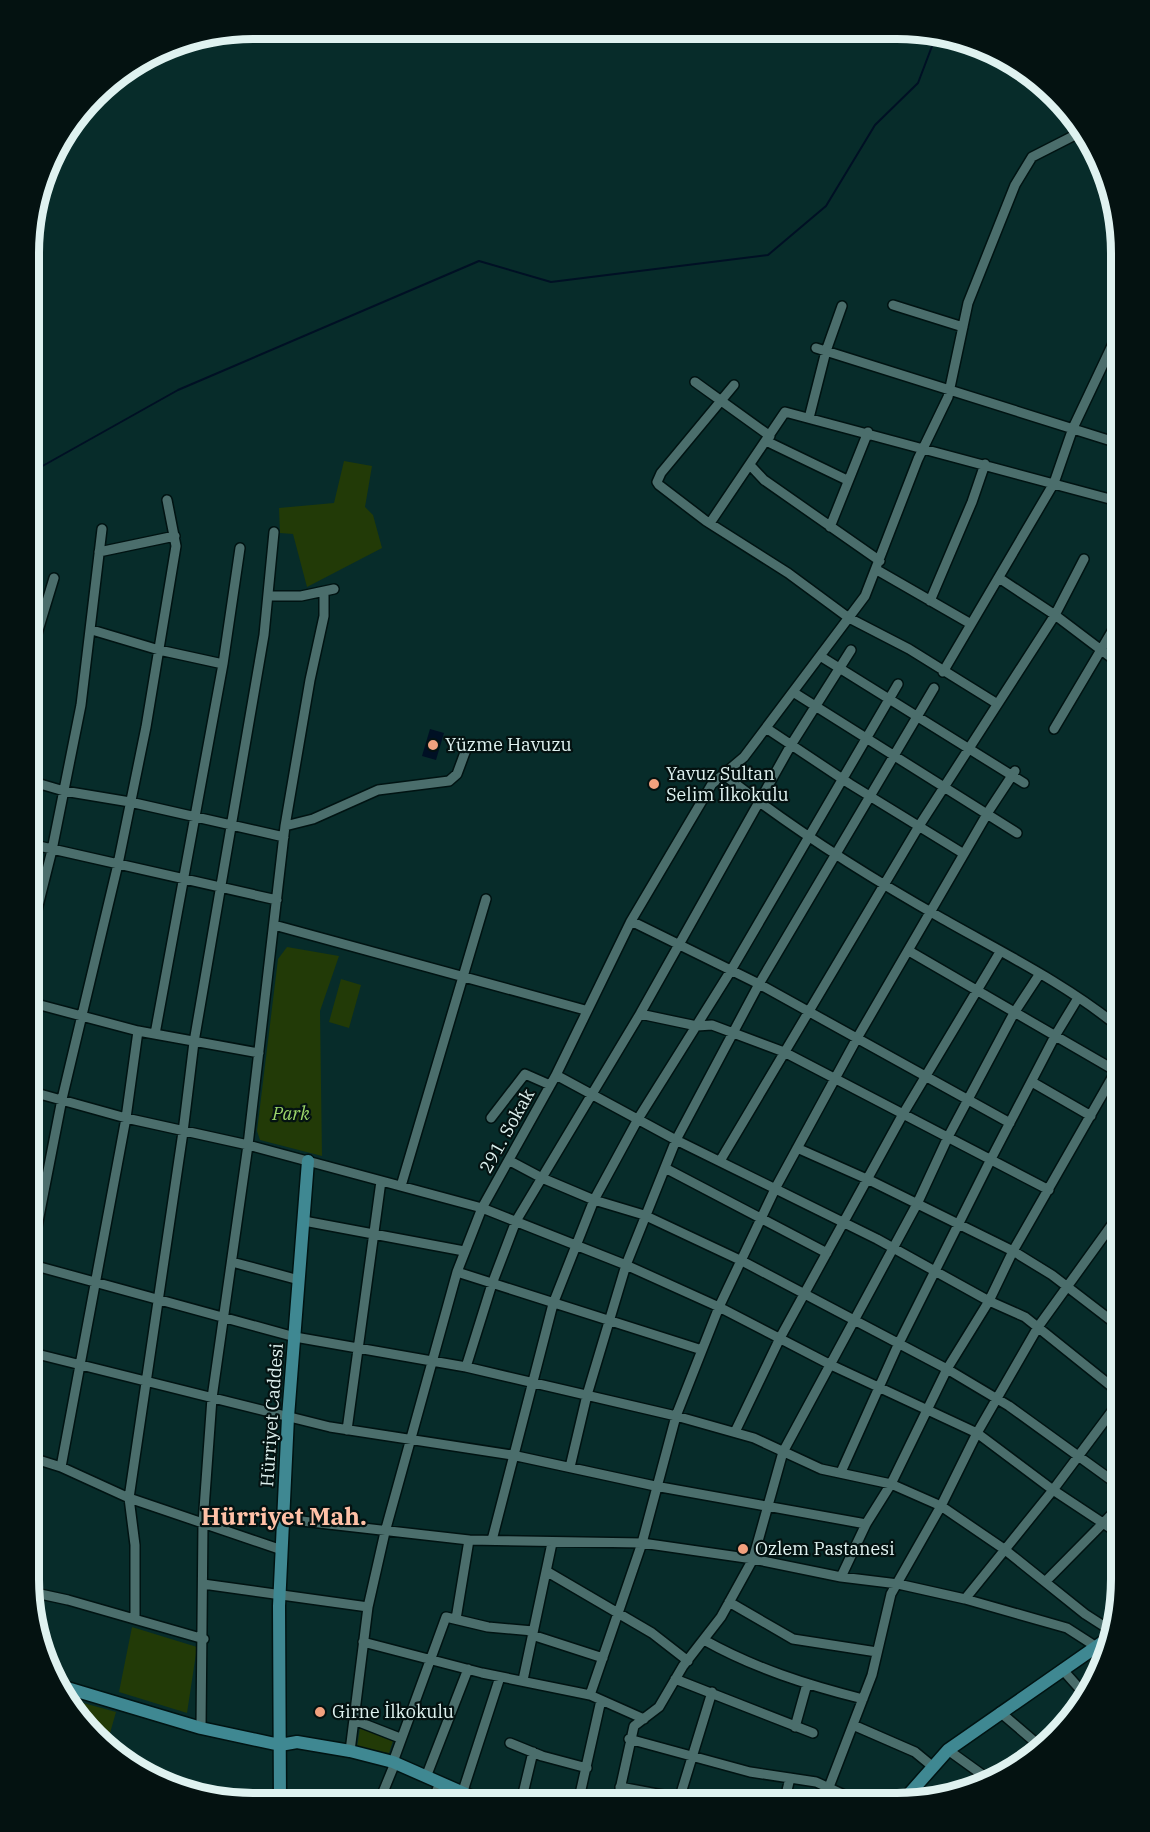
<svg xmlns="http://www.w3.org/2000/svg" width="1150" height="1832" font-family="'IBM Plex Serif',serif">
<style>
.green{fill:#223a07}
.water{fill:#001024}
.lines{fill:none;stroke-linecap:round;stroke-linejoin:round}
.stream{stroke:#001024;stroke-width:2}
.street-casing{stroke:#001312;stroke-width:12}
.secondary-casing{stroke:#001312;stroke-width:15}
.street{stroke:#4b6e6c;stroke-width:9}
.secondary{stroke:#3f8892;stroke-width:12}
.poi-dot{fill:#f2a17e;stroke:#041211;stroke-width:2}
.labels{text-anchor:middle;stroke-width:4.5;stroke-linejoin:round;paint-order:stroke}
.poi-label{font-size:18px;fill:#dff2f0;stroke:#041211;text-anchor:start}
.park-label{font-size:18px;font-style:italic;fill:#9cd66a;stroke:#041211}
.street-label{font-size:18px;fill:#dff2f0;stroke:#041211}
.district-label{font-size:24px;font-weight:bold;fill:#ffc1a7;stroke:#041211}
.rim{fill:none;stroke:#dff2f0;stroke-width:8}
</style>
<rect width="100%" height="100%" fill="#072c2a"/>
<!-- green -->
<path class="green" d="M 344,461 L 372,466 L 365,507 L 373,515 L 382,548 L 307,587 L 293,534 L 280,533 L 279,508 L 334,503 Z
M 287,947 L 339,956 L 320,1011 L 322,1156 L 260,1140 L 257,1131 L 278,959 Z
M 341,979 L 361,985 L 349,1028 L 329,1022 Z
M 132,1627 L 197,1647 L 187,1713 L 119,1692 Z
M 65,1698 L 116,1712 L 106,1747 L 75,1716 Z
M 360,1727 L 393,1741 L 389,1753 L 357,1748 Z"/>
<!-- water -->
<path class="water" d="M 430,729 L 444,733 L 436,760 L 422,756 Z"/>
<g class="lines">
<!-- stream -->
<path class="stream" d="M 30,473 L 178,390 L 479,261 L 551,282 L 768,255 L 826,206 L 875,125 L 918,83 L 937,33"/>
<defs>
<path id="street" d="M 893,305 L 963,327
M 816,348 L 1121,444
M 695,382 L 770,436
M 734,385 L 661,473 L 657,482 L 659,485 L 706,521 L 788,573 L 849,618 L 909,649 L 996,703
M 809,418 L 826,351 L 842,306
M 766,441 L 847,480
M 750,465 L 764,480 L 880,561
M 710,523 L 785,412 L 1121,502
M 830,527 L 868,432
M 99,552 L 175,536
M 877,570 L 971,624
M 999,578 L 1055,615 L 1121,665
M 270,596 L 301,596 L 334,589
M 930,601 L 972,502 L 985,464
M 92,630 L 159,650 L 223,664
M 820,656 L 1024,783
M 30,657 L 54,578
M 943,672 L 1054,483 L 1073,428 L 1117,335
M 793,692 L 1017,833
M 766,728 L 850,784 L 964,854
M 1054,729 L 1121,616
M 723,774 C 792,829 867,876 943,919 C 1003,953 1068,985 1121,1029
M 30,781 L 64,791 L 130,802 L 284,837
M 285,826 L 313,819 L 378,790 L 449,781 L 457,774 L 467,747
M 30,844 L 277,900
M 631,921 L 759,984 L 1010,1123
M 274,925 L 585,1010
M 29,942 L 52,850 L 81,705 L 102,529
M 909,951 L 1116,1071
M 29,1002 L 138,1031 L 259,1053
M 640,1014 L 697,1026 L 712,1025 L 784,1052 L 1049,1190
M 155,1034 L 223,664 L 240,548
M 556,1075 L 676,1140 L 877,1239 L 989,1301 L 1025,1317 L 1121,1394
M 1032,1082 L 1091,1116
M 29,1091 L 126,1118 L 248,1145 L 482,1208 L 626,1265 L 719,1307 L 831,1365 L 977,1433 L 1053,1490 L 1121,1535
M 491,1118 L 525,1074 L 550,1085
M 797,1148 L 869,1180 L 1013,1251 L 1052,1275 L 1121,1328
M 510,1161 L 542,1178 L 594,1200 L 644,1215 L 742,1261 L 947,1369 L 1009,1406 L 1121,1487
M 720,1161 L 919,826 L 1055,615 L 1084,559
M 665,1168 L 827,1253
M 401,1186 L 486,899
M 304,1221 L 464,1251
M 232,1262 L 299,1280
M 29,1264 L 295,1337 L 466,1367 L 676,1416 L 754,1438 L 821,1469 L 891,1484 L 941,1506 L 1004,1549 L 1085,1614 L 1113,1632
M 29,1268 L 62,1099 L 118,864 L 146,727 L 176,546 L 167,500
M 457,1272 L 702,1350
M 29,1352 L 330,1427 L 512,1455 L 655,1486 L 866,1524
M 466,1367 L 492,1284 L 516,1221 L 640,1014 L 791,745 L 851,650
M 347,1430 L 381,1181
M 735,1432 L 780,1338 L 903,1114 L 1000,952
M 29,1457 L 61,1467 L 129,1498 L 282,1550
M 61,1467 L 126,1118 L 138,1031
M 570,1467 L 587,1395 L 626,1265 L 676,1140 L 759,984 L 934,688
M 841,1472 L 898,1345 L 991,1159 L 1055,1036 L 1078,998
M 284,1519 L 469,1540 L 642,1543 L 753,1559 L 841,1577 L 898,1584 L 965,1599 L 1067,1628 L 1095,1646 L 1106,1658
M 492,1540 L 553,1304 L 594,1200 L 638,1119 L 730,972 L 898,684
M 546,1571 L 652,1633 L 688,1661
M 841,1577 L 866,1524 L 891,1484 L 947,1369 L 989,1301 L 1013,1251 L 1121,1062
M 29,1578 L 32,1592
M 1045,1582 L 1121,1505
M 203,1584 L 368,1607
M 31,1592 L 68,1600 L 204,1639
M 965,1599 L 1053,1490 L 1121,1399
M 729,1602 L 793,1639 L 877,1652
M 135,1619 L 135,1545 L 129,1498 L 183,1132 L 194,1042 L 264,635 L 274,532
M 456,1619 L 469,1540
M 532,1635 L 603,1658
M 704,1640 C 754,1668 807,1685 863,1699
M 363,1642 L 482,1673 L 590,1695 L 644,1719
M 1062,1669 L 1087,1697
M 675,1679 L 813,1733
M 523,1680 L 552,1543
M 590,1695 L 642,1543 L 676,1416 L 719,1307 L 776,1187 L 856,1040 L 990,809 L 1015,771
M 1000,1712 L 1042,1748
M 354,1720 L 400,1738
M 853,1725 L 915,1752 L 932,1766
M 795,1727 L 807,1684
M 201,1728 L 203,1523 L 212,1398 L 248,1145 L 285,826 L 310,680 L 324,616 L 324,592
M 629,1739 L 750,1772 L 816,1782 L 862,1803
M 510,1743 L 542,1756 L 587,1768
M 948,1750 L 991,1781
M 350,1751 L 368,1607 L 385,1532 L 457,1272 L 482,1208 L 556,1075 L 631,921 L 712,784 L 744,757 L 865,596 L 918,459 L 948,397 L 968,303 L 1015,185 L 1032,157 L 1083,131
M 393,1762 L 446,1617 L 488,1627 L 533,1631
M 426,1777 L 468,1669
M 620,1787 L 679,1798
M 829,1787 L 872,1675 L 891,1594 L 941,1506 L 977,1433 L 1038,1327 L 1116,1219
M 462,1794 L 500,1677
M 379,1802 L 395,1763
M 432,1802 L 440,1783
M 521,1802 L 533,1752
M 578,1803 L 601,1700
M 617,1803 L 634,1726 L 659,1707 L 683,1666 L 721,1617 L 753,1559 L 783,1452 L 917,1204 L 948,1137 L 1014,1013 L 1039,975
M 678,1803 L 712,1692
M 784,1803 L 790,1778"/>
<path id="secondary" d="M 57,1685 L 201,1728 L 280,1745 L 297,1742 L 350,1751 L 393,1762 L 484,1802
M 280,1802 L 279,1606 L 288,1417 L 308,1161
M 902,1802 L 948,1750 L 1113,1635"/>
</defs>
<!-- street casing -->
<use href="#street" class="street-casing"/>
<!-- secondary casing -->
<use href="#secondary" class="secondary-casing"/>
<!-- street -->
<use href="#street" class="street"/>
<!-- secondary -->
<use href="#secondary" class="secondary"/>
</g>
<!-- markers -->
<g class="poi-dot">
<circle cx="433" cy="745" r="6"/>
<circle cx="654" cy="784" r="6"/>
<circle cx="743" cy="1549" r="6"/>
<circle cx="320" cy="1712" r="6"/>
</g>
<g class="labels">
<!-- poi labels -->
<g class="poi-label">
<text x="445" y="751">Yüzme Havuzu</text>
<text x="666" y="780">Yavuz Sultan<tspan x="666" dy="21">Selim İlkokulu</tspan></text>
<text x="755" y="1555">Ozlem Pastanesi</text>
<text x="332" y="1718">Girne İlkokulu</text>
</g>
<!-- park labels -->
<g class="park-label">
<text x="291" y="1120">Park</text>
</g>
<!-- street labels -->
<g class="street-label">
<text transform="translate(507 1131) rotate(-61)" y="6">291. Sokak</text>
<text transform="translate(272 1415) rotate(-86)" y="6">Hürriyet Caddesi</text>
</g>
<!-- district labels -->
<g class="district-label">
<text x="284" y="1525">Hürriyet Mah.</text>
</g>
</g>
<!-- crop -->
<path d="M0 0H1150V1832H0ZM253 39H897A214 214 0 0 1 1111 253V1579A214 214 0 0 1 897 1793H253A214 214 0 0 1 39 1579V253A214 214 0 0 1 253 39Z" fill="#041211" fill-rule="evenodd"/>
<path class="rim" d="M253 39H897A214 214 0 0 1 1111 253V1579A214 214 0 0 1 897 1793H253A214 214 0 0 1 39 1579V253A214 214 0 0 1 253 39Z"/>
</svg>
